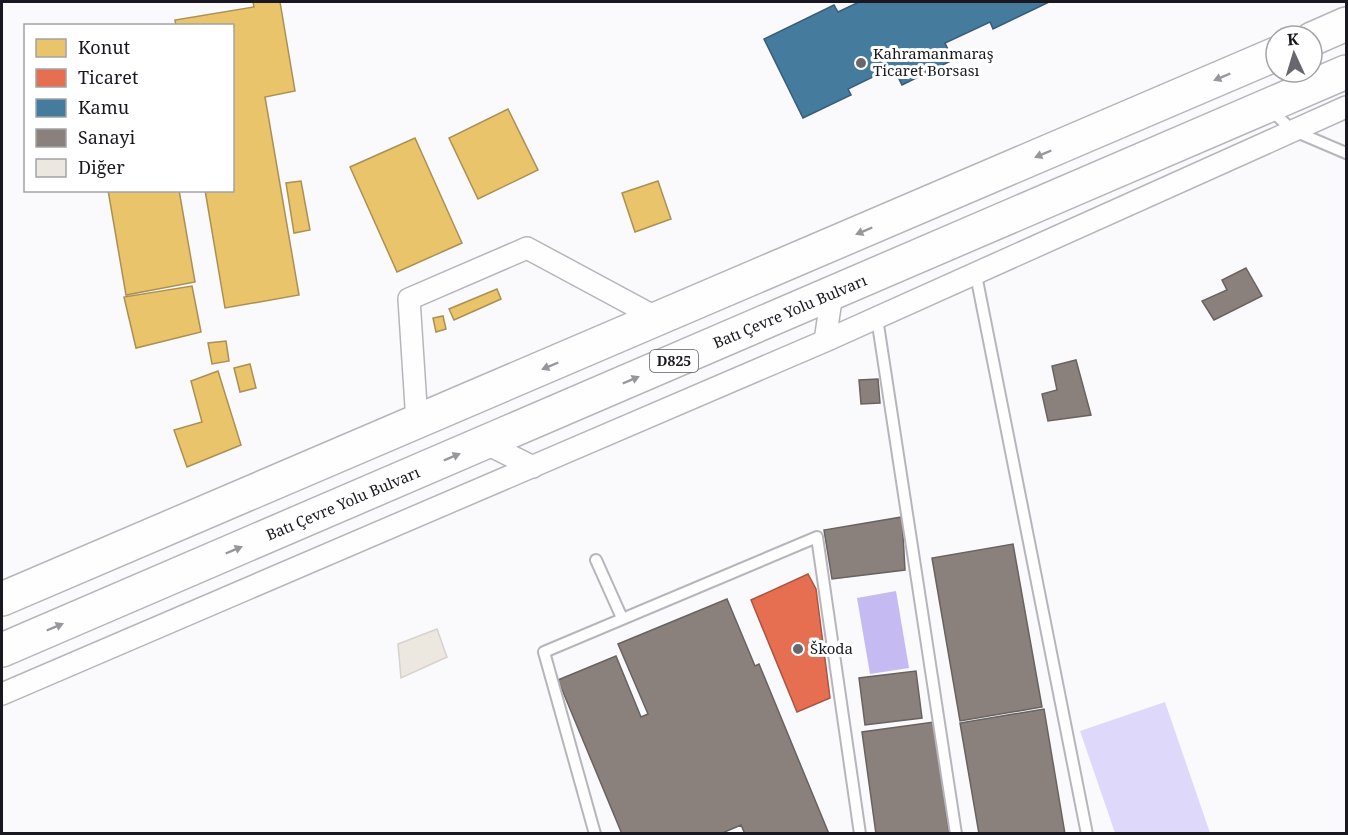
<svg xmlns="http://www.w3.org/2000/svg" width="1348" height="835" font-family="'Noto Serif',serif">
<style>
.green{fill:#ded9fb}
.water{fill:#c5bbf2}
.homes{fill:#e9c46a;stroke:#ab9054;stroke-width:1.5}
.shops{fill:#e76f51;stroke:#a95543;stroke-width:1.5}
.public{fill:#457b9d;stroke:#385d78;stroke-width:1.5}
.industry{fill:#8a817c;stroke:#686261;stroke-width:1.5}
.building{fill:#ece7df;stroke:#d5d2cf;stroke-width:1.5}
.lines{fill:none;stroke-linecap:round;stroke-linejoin:round}
.service-casing{stroke:#b6b5bb;stroke-width:14}
.minor-casing{stroke:#b6b5bb;stroke-width:24}
.trunk-casing{stroke:#b6b5bb;stroke-width:36}
.service{stroke:#fefeff;stroke-width:10}
.minor{stroke:#fefeff;stroke-width:21}
.trunk{stroke:#fefeff;stroke-width:33}
.oneway{fill:#97969b}
.poi-dot{fill:#68676e;stroke:#fff;stroke-width:2}
.labels{text-anchor:middle;stroke-width:6;stroke-linejoin:round;paint-order:stroke}
.shield{fill:#fff;stroke:#5e5d64;stroke-width:1.5}
.shield-label{font-size:14px;font-weight:bold;fill:#191821}
.poi-label{font-size:15px;fill:#191821;stroke:#fff;text-anchor:start}
.street-label{font-size:15px;fill:#191821;stroke:#fff}
</style>
<rect width="100%" height="100%" fill="#faf9fc"/>
<!-- green -->
<path class="green" d="M 1165,702 L 1210,833 L 1115,833 L 1080,731 Z"/>
<!-- water -->
<path class="water" d="M 896,591 L 909,668 L 870,674 L 857,598 Z"/>
<!-- homes -->
<path class="homes" d="M 253,2 L 280,2 L 295,91 L 265,97 L 299,295 L 225,308 L 205,190 L 232,190 L 232,26 L 176,26 L 175,20 L 254,7 Z
M 508,109 L 538,170 L 478,199 L 449,138 Z
M 415,138 L 462,243 L 397,272 L 350,167 Z
M 301,181 L 310,230 L 294,233 L 286,183 Z
M 658,181 L 671,219 L 635,232 L 622,193 Z
M 108,190 L 179,190 L 195,282 L 126,295 Z
M 192,286 L 201,332 L 136,348 L 124,297 Z
M 497,289 L 501,299 L 454,320 L 449,309 Z
M 443,316 L 446,329 L 436,332 L 433,318 Z
M 226,341 L 229,361 L 212,364 L 208,343 Z
M 250,364 L 256,388 L 240,392 L 234,368 Z
M 218,371 L 241,445 L 187,467 L 174,430 L 202,422 L 191,381 Z"/>
<!-- shops -->
<path class="shops" d="M 808,574 L 816,589 L 830,698 L 797,712 L 751,600 Z"/>
<!-- public -->
<path class="public" d="M 859,2 L 1049,2 L 993,29 L 990,22 L 945,43 L 953,60 L 902,85 L 893,67 L 848,89 L 851,95 L 803,118 L 764,39 L 834,5 L 838,12 Z"/>
<!-- industry -->
<path class="industry" d="M 1246,268 L 1262,296 L 1214,320 L 1202,301 L 1227,290 L 1222,280 Z
M 1076,360 L 1091,415 L 1048,421 L 1042,394 L 1057,390 L 1052,366 Z
M 878,379 L 880,403 L 861,404 L 859,380 Z
M 902,517 L 905,570 L 832,579 L 824,530 Z
M 1013,544 L 1042,707 L 960,721 L 932,558 Z
M 727,599 L 755,666 L 759,664 L 829,834 L 745,834 L 741,825 L 720,834 L 622,834 L 558,680 L 616,656 L 641,717 L 648,714 L 618,644 Z
M 916,671 L 922,718 L 865,725 L 859,678 Z
M 1044,709 L 1065,834 L 979,834 L 960,723 Z
M 934,722 L 949,834 L 876,834 L 862,732 Z"/>
<!-- building -->
<path class="building" d="M 437,629 L 447,657 L 401,678 L 398,644 Z"/>
<g class="lines">
<defs>
<path id="service" d="M 1270,109 L 1292,130 L 1346,153
M 976,275 L 1087,834
M 877,318 L 956,834
M 596,560 L 622,618
M 595,834 L 544,652 L 817,537 L 860,834"/>
<path id="minor" d="M 825,341 L 832,293
M 417,422 L 409,299 L 527,248 L 659,319
M 485,443 L 533,467
M 2,694 L 825,341 L 1346,107"/>
<path id="trunk" d="M 1312,39 L 1346,24
M 2,599 L 1276,54
M 2,650 L 1346,72"/>
</defs>
<!-- service casing -->
<use href="#service" class="service-casing"/>
<!-- minor casing -->
<use href="#minor" class="minor-casing"/>
<!-- trunk casing -->
<use href="#trunk" class="trunk-casing"/>
<!-- service -->
<use href="#service" class="service"/>
<!-- minor -->
<use href="#minor" class="minor"/>
<!-- trunk -->
<use href="#trunk" class="trunk"/>
</g>
<!-- one-way arrows -->
<defs><path id="oneway-solid" d="M-6-.8H1V-3.2L6.5 0L1 3.2V.8H-6Z" transform="scale(1.5)"/></defs>
<g class="oneway">
<use href="#oneway-solid" transform="translate(1222 77) rotate(157)"/>
<use href="#oneway-solid" transform="translate(1043 154) rotate(157)"/>
<use href="#oneway-solid" transform="translate(864 231) rotate(157)"/>
<use href="#oneway-solid" transform="translate(550 366) rotate(157)"/>
<use href="#oneway-solid" transform="translate(631 380) rotate(-23)"/>
<use href="#oneway-solid" transform="translate(452 457) rotate(-23)"/>
<use href="#oneway-solid" transform="translate(234 550) rotate(-23)"/>
<use href="#oneway-solid" transform="translate(55 627) rotate(-23)"/>
</g>
<!-- markers -->
<g class="poi-dot">
<circle cx="861" cy="63" r="6"/>
<circle cx="798" cy="649" r="6"/>
</g>
<g class="labels">
<!-- shield labels -->
<rect class="shield" x="650" y="350" width="48" height="22" rx="4.5"/>
<g class="shield-label">
<text x="674" y="366">D825</text>
</g>
<!-- poi labels -->
<g class="poi-label">
<text x="873" y="59">Kahramanmaraş<tspan x="873" dy="17">Ticaret Borsası</tspan></text>
<text x="810" y="654">Škoda</text>
</g>
<!-- street labels -->
<g class="street-label">
<text transform="translate(790 312) rotate(-23)" y="5">Batı Çevre Yolu Bulvarı</text>
<text transform="translate(343 504) rotate(-23)" y="5">Batı Çevre Yolu Bulvarı</text>
</g>
</g>
<!-- border -->
<rect width="1348" height="835" fill="none" stroke="#191821" stroke-width="6"/>
<!-- legend -->
<rect x="24" y="24" width="210" height="168" fill="#ffffff" stroke="#a3a3a6" stroke-width="1.5"/>
<rect x="36" y="39" width="30" height="18" fill="#e9c46a" stroke="#a3a3a6" stroke-width="1.5"/>
<text x="78" y="54" font-size="18" fill="#191821">Konut</text>
<rect x="36" y="69" width="30" height="18" fill="#e76f51" stroke="#a3a3a6" stroke-width="1.5"/>
<text x="78" y="84" font-size="18" fill="#191821">Ticaret</text>
<rect x="36" y="99" width="30" height="18" fill="#457b9d" stroke="#a3a3a6" stroke-width="1.5"/>
<text x="78" y="114" font-size="18" fill="#191821">Kamu</text>
<rect x="36" y="129" width="30" height="18" fill="#8a817c" stroke="#a3a3a6" stroke-width="1.5"/>
<text x="78" y="144" font-size="18" fill="#191821">Sanayi</text>
<rect x="36" y="159" width="30" height="18" fill="#ece7df" stroke="#a3a3a6" stroke-width="1.5"/>
<text x="78" y="174" font-size="18" fill="#191821">Diğer</text>
<!-- north arrow -->
<g transform="translate(1294 54) rotate(356)"><circle r="28" fill="#ffffff" stroke="#a3a3a6" stroke-width="1.5"/>
<path d="M0-4.5L10 22L0 15L-10 22Z" fill="#68676e"/>
<text y="-9" font-size="16" font-weight="bold" text-anchor="middle" fill="#191821">K</text>
</g>
</svg>
